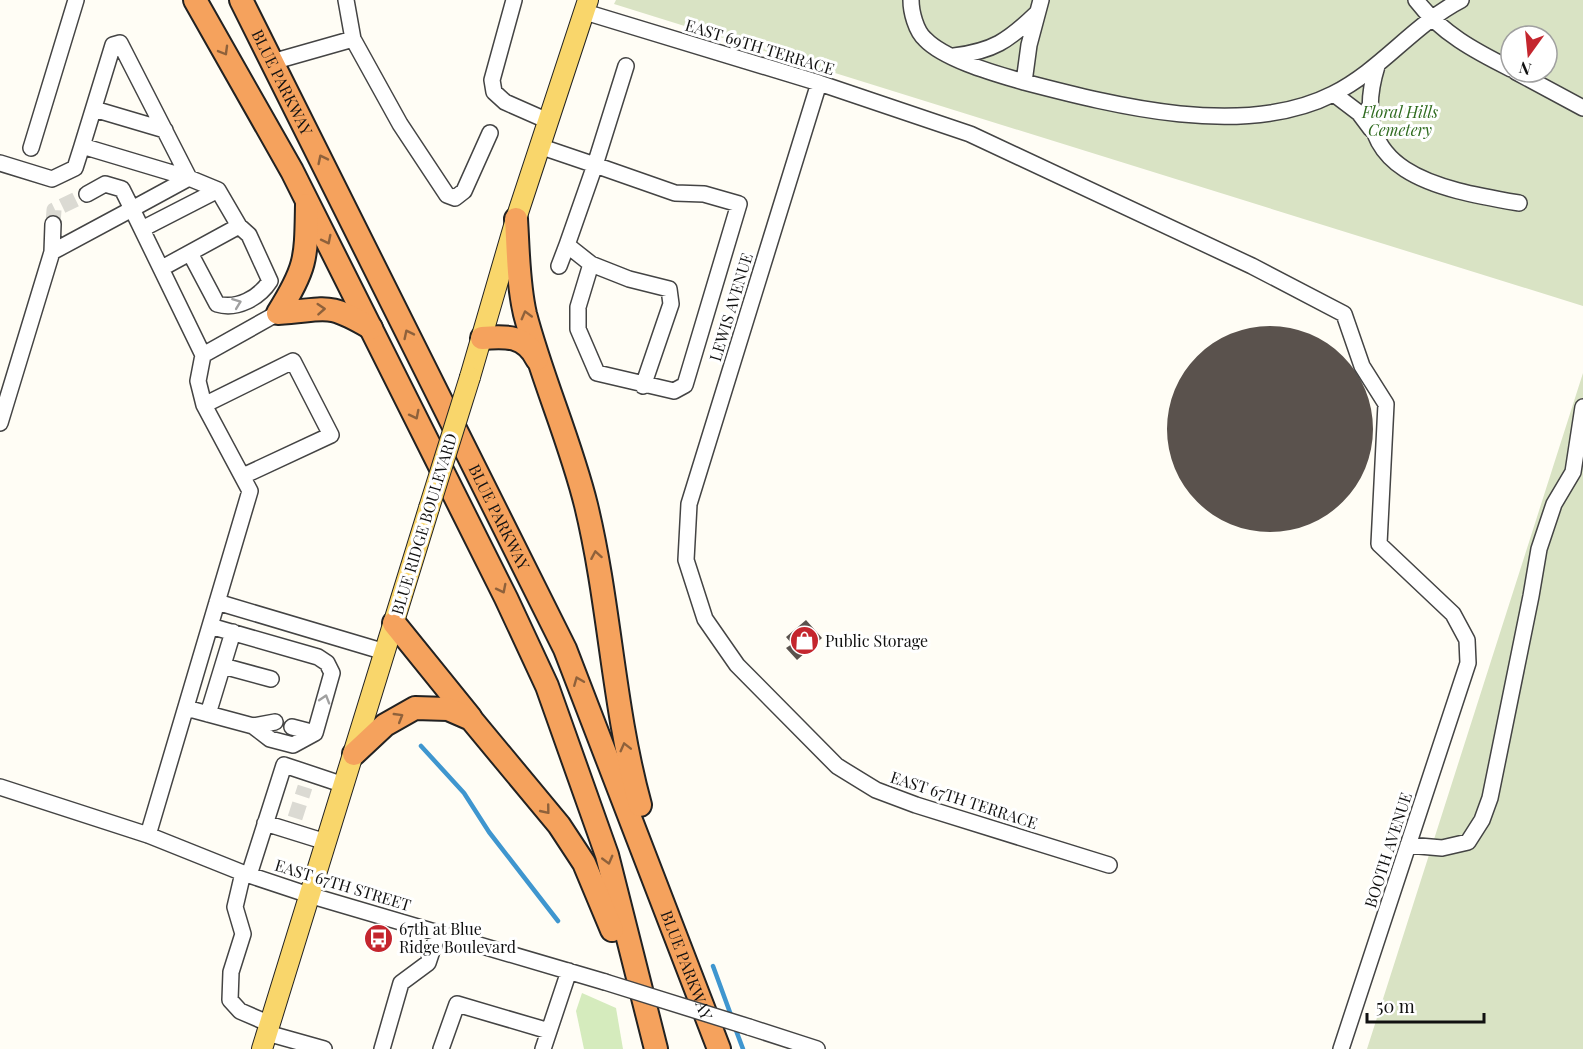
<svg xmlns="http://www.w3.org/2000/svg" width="1583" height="1049" font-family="'Playfair Display',serif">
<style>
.green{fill:#d5ebbd}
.cemetery{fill:#d9e3c4;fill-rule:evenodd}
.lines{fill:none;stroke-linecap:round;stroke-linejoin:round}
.stream{stroke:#3f96cf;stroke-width:4.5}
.building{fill:#5a524d}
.minor-tunnel{stroke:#dbdad3;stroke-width:15;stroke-dasharray:15 8;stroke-linecap:butt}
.minor-casing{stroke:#444;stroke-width:18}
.major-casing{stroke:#222;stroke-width:22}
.highway-casing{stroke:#222;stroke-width:26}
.minor{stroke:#fff;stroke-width:15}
.major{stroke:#f9d66b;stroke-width:20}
.highway{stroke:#f5a25d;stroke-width:22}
.minor-bridge-casing{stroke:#444;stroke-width:18;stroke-linecap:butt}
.major-bridge-casing{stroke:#222;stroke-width:22;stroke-linecap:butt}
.minor-bridge{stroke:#fff;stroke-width:15}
.major-bridge{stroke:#f9d66b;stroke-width:20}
.oneway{stroke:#8e613b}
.oneway2{stroke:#a0a0a0}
.labels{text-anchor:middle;stroke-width:6;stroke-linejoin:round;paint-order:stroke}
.street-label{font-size:16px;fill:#111;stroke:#fff}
.park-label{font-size:16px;font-style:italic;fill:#2f6b1f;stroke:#fff}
.poi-label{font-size:16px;fill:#111;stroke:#fff;text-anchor:start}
</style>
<rect width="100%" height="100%" fill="#fffdf5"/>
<!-- green -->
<path class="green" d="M 582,993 L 616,1008 L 623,1049 L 584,1049 L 576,1011 Z"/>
<!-- cemetery -->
<path class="cemetery" d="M 616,0 L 1583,0 L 1583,306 L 614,4 ZM 1511,36 L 1547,36 L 1547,72 L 1511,72 Z
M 1583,373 L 1583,1049 L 1367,1049 Z"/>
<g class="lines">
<!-- stream -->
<path class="stream" d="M 421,746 L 464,793 L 489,832 L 558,921
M 713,966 L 732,1018
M 734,1025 L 743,1049"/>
</g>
<!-- building -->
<path class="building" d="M1167 429a103 103 0 1 1 206 0a103 103 0 1 1-206 0Z
M 806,620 L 822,638 L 797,660 L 786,648 L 792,644 L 786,637 Z"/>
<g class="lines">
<!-- minor-tunnel -->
<path class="minor-tunnel" d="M 53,224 L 54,210 L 87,194
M 295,818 L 305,787"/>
<defs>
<path id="minor" d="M 514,0 L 492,80 L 494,92 L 505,102 L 548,121
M 911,0 C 911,12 916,31 925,39 C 945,60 997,74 1024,82 L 1029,45 L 1041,0
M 1416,0 C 1441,33 1475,51 1511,69
M 585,12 L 819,83 L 970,134 L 1252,266 L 1344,314 L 1362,366 L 1386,404 L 1379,544 L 1453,614 L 1467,640 L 1468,663 L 1341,1049
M 353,39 L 400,124 L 447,195 L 455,198 L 464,191 L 490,133
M 954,56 C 993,51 1008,41 1036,14
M 272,62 L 353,39 L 346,0
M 1377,66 C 1344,173 1438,189 1519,203
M 1516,72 L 1583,108
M 1024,82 C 1116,106 1244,139 1333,94 C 1381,70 1413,25 1461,0
M 819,83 L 689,504 L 686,560 L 705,619 L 737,665 L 837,766 L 876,790 L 916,805 L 1109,865
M 1334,94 L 1359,113 L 1371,129
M 94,109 L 165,130
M 82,146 L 113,45 L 120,43 L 189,178
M 539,146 L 595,165 L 567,245 L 591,264 L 578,307 L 578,329 L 597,373 L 674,391 L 685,385 L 739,204 L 704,194 L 675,193 L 595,165 L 626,66
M 31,148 L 76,0
M 0,163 L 52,179 L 75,168 L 82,146 L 189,178
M 142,229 L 218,190
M 52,252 L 53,224
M 190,253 L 217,304 C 237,310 259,298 270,281 L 249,235 L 239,226
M 591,264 L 629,279 L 669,289 L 671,304 L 643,386
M 559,266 L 567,245
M 162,268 L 239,226 L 218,190 L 189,178 L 132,209 L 203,355 L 278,313
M 204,405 L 293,361 L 331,435 L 243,476
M 0,423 L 52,252 L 132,209 L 122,189 L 105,184 L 87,194
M 217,602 L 385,652
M 210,626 L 318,657 L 327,663 L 332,673 L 315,733 L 292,727
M 223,666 L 271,679
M 186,708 L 253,726 L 275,722
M 208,714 L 233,632
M 253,726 L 270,739 L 293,745 L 315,733
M 0,787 L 148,835 L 243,873 L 309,895 L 605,982
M 265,823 L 326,842
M 148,835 L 250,491 L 204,405 L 198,381 L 203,355
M 1408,845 L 1442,848 L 1468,842 L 1482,820 L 1490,798 L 1531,596 L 1539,549 L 1554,504 L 1573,472 L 1583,407
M 243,873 L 235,907 L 243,934 L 231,972 L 230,1000 L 240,1011 L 270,1024
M 249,875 L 284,765 L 344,785
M 749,1027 L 817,1049
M 267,1033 L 324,1049
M 382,1049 L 401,983 L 428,963 L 438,933
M 441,1049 L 457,1004 L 549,1031
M 543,1049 L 569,971"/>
<path id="major" d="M 470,377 L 516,219 L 588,0
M 262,1049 L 429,508"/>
<g id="highway">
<path d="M 195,0 L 292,171 L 506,598 L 547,686 L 607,855 L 656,1049"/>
<path id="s1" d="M 241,0 L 565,649 L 719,1049"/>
<path d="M 307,205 C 306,258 307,267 278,313 C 328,310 325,301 371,328"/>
<path d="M 516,219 C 518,250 518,284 525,314 C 542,379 570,440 586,505 C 610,604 613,707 640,805"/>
<path d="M 482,338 C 506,336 525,335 537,359"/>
<path d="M 394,623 L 470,717"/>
<path d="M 354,754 L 385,725 L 415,708 L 448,709 L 471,719 L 559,825 L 584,863 L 612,930"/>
</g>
</defs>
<!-- minor casing -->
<use href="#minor" class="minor-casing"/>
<!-- major casing -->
<use href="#major" class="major-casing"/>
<!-- highway casing -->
<use href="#highway" class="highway-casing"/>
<!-- minor -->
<use href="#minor" class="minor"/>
<!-- major -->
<use href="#major" class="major"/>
<!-- highway -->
<use href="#highway" class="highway"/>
<defs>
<path id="minor-bridge" d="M 605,982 L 749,1027"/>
<path id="major-bridge" d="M 429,508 L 470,377"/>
</defs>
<!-- minor-bridge casing -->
<use href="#minor-bridge" class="minor-bridge-casing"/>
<!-- major-bridge casing -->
<use href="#major-bridge" class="major-bridge-casing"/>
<!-- minor-bridge -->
<use href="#minor-bridge" class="minor-bridge"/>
<!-- major-bridge -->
<use href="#major-bridge" class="major-bridge"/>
</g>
<!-- one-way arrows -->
<defs><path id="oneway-chevron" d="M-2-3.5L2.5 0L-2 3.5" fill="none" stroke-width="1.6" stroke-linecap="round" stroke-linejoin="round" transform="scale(1.5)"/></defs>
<g class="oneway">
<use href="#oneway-chevron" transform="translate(224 51) rotate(60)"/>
<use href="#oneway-chevron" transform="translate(322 159) rotate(-116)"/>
<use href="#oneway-chevron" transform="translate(327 240) rotate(63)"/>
<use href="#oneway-chevron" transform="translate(321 309) rotate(-4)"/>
<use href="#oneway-chevron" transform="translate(526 315) rotate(-105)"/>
<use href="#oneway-chevron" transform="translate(408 334) rotate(-116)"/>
<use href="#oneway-chevron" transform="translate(415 415) rotate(63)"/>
<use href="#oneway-chevron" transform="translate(596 555) rotate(-100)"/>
<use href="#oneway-chevron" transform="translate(502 589) rotate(63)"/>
<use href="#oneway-chevron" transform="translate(578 681) rotate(-112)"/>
<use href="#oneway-chevron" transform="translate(399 717) rotate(-31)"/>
<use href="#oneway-chevron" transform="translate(625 747) rotate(-104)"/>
<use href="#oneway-chevron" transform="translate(546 810) rotate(51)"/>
<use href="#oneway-chevron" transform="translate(608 860) rotate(75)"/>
</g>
<g class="oneway2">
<use href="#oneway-chevron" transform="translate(237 303) rotate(-21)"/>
<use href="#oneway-chevron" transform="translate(325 699) rotate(-73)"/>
</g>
<!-- icons -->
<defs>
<symbol id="shop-disc" viewBox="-11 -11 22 22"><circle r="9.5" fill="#c4262e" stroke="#fff"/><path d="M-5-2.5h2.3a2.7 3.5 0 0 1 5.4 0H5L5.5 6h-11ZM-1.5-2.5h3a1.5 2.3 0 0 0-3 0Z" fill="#fff"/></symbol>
<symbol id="bus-disc" viewBox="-11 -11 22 22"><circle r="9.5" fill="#c4262e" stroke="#fff"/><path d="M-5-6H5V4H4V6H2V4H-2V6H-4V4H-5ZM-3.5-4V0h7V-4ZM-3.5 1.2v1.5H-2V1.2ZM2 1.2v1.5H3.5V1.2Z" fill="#fff"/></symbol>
</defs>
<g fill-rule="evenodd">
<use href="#shop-disc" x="788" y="624" width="33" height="33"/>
<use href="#bus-disc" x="362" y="922" width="33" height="33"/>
</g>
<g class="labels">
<!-- street labels -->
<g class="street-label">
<text transform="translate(760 47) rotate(17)" y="6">EAST 69TH TERRACE</text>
<text dy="6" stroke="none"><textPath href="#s1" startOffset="92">BLUE PARKWAY</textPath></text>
<text transform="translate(731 307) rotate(-73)" y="6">LEWIS AVENUE</text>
<text dy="6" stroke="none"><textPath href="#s1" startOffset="578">BLUE PARKWAY</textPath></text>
<text transform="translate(424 524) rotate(-73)" y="6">BLUE RIDGE BOULEVARD</text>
<text transform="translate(964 800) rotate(18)" y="6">EAST 67TH TERRACE</text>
<text transform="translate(1388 850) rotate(-72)" y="6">BOOTH AVENUE</text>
<text transform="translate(343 885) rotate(17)" y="6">EAST 67TH STREET</text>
<text dy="6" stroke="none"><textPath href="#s1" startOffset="1064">BLUE PARKWAY</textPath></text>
</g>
<!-- park labels -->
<g class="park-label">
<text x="1400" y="118">Floral Hills<tspan x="1400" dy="18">Cemetery</tspan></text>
</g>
<!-- poi labels -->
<g class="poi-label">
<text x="825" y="647">Public Storage</text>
<text x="399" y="935">67th at Blue<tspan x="399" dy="18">Ridge Boulevard</tspan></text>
</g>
</g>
<!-- north arrow -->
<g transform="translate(1529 54) rotate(195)"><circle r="28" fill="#ffffff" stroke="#a0a0a0" stroke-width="1.5"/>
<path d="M0-4.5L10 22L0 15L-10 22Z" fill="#c4262e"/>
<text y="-9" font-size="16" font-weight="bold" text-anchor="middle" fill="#111111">N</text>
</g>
<!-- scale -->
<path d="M1367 1013v9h117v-9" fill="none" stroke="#111111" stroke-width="3"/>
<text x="1376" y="1013" font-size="18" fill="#111111" stroke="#ffffff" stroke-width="4.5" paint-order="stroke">50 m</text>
</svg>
